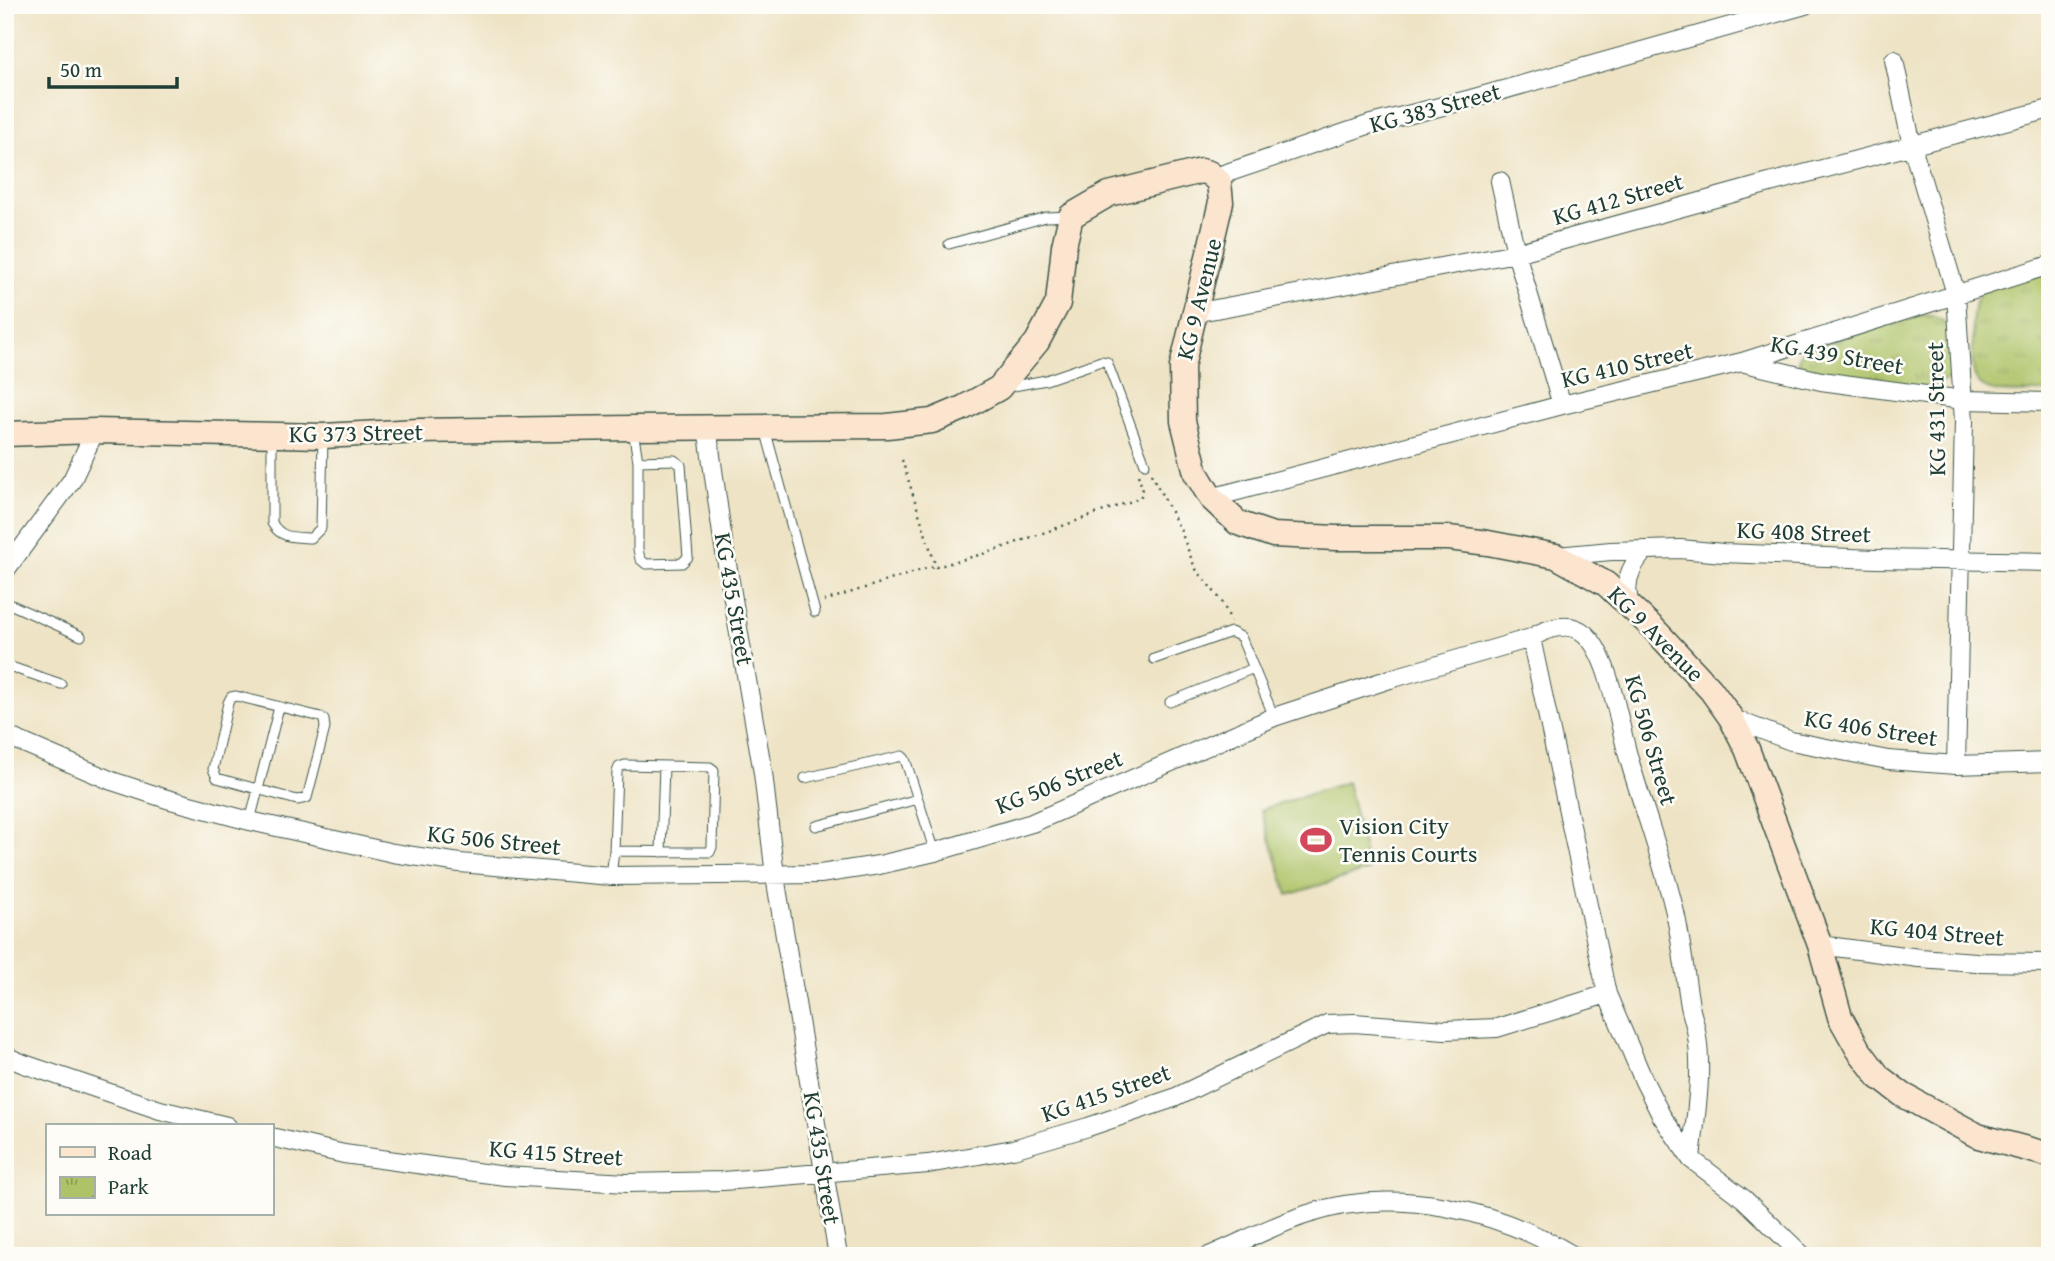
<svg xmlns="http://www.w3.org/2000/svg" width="2055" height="1261" font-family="'Gentium Book Plus',serif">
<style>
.grass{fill:#aec367;stroke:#66804e;stroke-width:2}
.park{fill:url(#park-tufts);stroke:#66804e;stroke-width:2}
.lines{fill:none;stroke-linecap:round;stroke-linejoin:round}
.service-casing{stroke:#3e564a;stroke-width:11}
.minor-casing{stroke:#3e564a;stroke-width:20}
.secondary-casing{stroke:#3e564a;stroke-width:27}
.path{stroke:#3e564a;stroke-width:2.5;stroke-dasharray:2 5;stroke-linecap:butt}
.service{stroke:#fff;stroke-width:9}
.minor{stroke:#fff;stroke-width:18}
.secondary{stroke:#fce5cf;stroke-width:24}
.labels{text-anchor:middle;stroke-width:5;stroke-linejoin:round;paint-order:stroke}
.street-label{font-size:24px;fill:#1f3d34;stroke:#fdfcf7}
.poi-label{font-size:24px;fill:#1f3d34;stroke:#fdfcf7;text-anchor:start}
</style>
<defs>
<pattern id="park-tufts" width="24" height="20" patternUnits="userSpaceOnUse" patternTransform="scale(1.75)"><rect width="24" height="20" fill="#aec367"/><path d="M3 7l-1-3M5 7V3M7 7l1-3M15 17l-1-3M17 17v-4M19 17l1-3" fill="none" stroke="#8da056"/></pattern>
</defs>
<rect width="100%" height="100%" fill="#fdfcf7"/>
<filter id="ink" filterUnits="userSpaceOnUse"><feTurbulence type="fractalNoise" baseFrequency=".0143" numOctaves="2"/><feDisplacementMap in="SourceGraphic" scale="14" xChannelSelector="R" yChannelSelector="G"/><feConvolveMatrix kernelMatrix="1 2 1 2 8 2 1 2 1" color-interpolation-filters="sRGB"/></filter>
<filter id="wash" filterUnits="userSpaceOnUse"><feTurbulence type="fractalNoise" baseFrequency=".00686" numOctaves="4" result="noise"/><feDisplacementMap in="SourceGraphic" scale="28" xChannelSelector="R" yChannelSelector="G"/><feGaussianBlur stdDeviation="1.57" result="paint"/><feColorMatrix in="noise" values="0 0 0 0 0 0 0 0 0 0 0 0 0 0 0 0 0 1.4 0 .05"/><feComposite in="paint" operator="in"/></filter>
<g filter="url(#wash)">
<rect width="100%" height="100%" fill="#eee3c5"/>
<!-- grass -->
<path class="grass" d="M 1347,782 L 1369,870 L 1288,895 L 1261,810 Z"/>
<!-- park -->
<path class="park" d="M 2050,270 L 2050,391 C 2031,391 1989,399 1977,381 C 1971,371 1973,354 1973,343 C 1972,324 1971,307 1981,290 Z
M 1922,315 C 1960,316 1957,350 1950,379 L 1921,388 L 1803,370 L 1798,361 L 1802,351 L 1902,318 Z"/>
</g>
<g filter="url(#ink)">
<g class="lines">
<defs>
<path id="service" d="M 949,244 L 1046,217 L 1070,216
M 1008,387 L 1046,380 L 1101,361 L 1107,362 L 1145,464
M 765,429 L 815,612
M 633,430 L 638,461 L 638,549 L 640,559 L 646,564 L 682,563 L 688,557 L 681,465 L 674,460 L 638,461
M 272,435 L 272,523 C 281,539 294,537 311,538 L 321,528 L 323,437
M 5,602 L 81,636
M 1154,659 L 1231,632 L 1241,637 L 1274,717
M 5,665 L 61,684
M 236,696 L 321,717 L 324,720 L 325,728 L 307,798 L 297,800 L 217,778 L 213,769 L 228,703 L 231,697 Z
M 1170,702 L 1254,668
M 805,778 L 902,756 L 905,759 L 935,852
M 250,821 L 279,707
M 816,826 L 918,799
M 661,852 L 664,766
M 611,876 L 614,851 L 617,772 L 619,767 L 625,765 L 710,767 L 714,770 L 712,847 L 710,852 L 614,851"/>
<path id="minor" d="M 1894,60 L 1912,146 L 1956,294 L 1964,422 L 1956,765
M 1215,177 L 1371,124 L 1471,99 L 1805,5
M 1500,181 L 1516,253 L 1562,405
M 1194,313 L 1516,253 L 1762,185 L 2050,109
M 1745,363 L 1821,381 L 1963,400 L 2050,402
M 707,427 L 723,541 L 763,773 L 775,876 L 838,1256
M 1211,498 L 1562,405 L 1742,362 L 2050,265
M 1557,556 L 1611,551 L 1680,549 L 1723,553 L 1876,559 L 2050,562
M 5,571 L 72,480 L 95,431
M 1631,606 C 1622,586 1630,567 1644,551
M 1531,638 L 1607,994
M 1731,718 L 1791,741 L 1888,760 L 1956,765 L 2050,762
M 5,735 L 112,781 L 167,799 L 250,821 L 393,853 L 460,863 L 611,876 L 820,874 L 879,865 L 935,852 L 1032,823 L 1274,717 L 1390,679 L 1531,638 C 1546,629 1569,620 1585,634 C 1610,656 1619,726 1629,759 C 1644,811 1664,863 1676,917 C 1682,946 1685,976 1690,1006 C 1692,1016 1696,1026 1697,1037 C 1703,1075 1695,1120 1691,1159
M 1820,945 L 1919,958 L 1976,962 L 2050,963
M 5,1056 L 24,1064 L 160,1110 L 227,1126
M 271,1137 L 344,1154 L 505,1176 L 627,1183 L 723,1181 L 928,1164 L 1013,1149 L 1088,1127 L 1174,1098 L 1327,1024 L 1354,1023 L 1445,1030 L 1497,1028 L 1607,994 L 1644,1081 L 1661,1115 L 1691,1159 L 1744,1199 L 1803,1256
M 5,1255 L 7,1256
M 1209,1256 C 1242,1242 1274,1225 1308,1214 C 1396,1185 1497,1210 1574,1256"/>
<path id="secondary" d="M 5,434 L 95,431 L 323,436 L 418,431 L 633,428 L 887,426 L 932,421 L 963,408 L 999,388 L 1037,342 L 1058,303 L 1064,246 L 1071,216 L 1109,194 L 1201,171 L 1209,173 L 1219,182 L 1221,202 L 1182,367 L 1183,421 L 1196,473 L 1211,498 L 1238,523 L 1273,535 L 1336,538 L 1449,538 L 1488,543 L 1556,556 L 1606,584 L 1653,628 L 1711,690 L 1731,718 L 1747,749 L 1820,945 L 1840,1017 L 1858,1049 L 1879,1077 L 1903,1095 L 1978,1136 L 2050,1155"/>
</defs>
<!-- service casing -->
<use href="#service" class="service-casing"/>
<!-- minor casing -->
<use href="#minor" class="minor-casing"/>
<!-- secondary casing -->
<use href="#secondary" class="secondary-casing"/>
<!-- path -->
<path class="path" d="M 902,460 L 936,567 L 993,551 L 1140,498 L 1143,491 L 1138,475
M 1151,474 L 1180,529 L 1195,568 L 1221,600 L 1231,621
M 824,601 L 934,566"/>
<!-- service -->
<use href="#service" class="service"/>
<!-- minor -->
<use href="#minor" class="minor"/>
<!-- secondary -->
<use href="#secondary" class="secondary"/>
</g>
</g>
<!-- icons -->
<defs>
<symbol id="stadium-bare" viewBox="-9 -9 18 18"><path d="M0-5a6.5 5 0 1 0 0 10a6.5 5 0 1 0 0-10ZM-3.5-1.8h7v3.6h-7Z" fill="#d1495b" stroke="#fdfcf7" stroke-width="2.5" paint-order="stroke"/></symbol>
</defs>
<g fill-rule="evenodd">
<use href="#stadium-bare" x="1294" y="818" width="44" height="44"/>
</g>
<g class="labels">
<!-- street labels -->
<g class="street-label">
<text transform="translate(1435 108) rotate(-15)" y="8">KG 383 Street</text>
<text transform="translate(1618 199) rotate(-16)" y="8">KG 412 Street</text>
<text transform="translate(1199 299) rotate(-76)" y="8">KG 9 Avenue</text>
<text transform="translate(1837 355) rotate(10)" y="8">KG 439 Street</text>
<text transform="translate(1627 365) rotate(-13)" y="8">KG 410 Street</text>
<text transform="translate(1936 409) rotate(-91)" y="8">KG 431 Street</text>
<text transform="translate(356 433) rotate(-1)" y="8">KG 373 Street</text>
<text transform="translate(1804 532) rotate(2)" y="8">KG 408 Street</text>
<text transform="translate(734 599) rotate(80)" y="8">KG 435 Street</text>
<text transform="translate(1656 634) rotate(45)" y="8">KG 9 Avenue</text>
<text transform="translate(1871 728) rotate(9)" y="8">KG 406 Street</text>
<text transform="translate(1651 740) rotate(74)" y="8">KG 506 Street</text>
<text transform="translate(1059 782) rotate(-22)" y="8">KG 506 Street</text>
<text transform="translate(494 840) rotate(6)" y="8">KG 506 Street</text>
<text transform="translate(1937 932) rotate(5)" y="8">KG 404 Street</text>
<text transform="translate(1106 1093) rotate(-19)" y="8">KG 415 Street</text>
<text transform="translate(556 1153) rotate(4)" y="8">KG 415 Street</text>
<text transform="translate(822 1158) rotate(81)" y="8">KG 435 Street</text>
</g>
<!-- poi labels -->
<g class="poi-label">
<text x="1339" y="834">Vision City<tspan x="1339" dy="28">Tennis Courts</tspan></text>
</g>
</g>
<!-- margin -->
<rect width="2055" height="1261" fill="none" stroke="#fdfcf7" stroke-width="28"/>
<!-- legend -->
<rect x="46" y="1124" width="228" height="91" fill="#fdfcf7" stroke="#a4b0a9" stroke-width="2"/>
<rect x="60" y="1147" width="35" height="10" fill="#fce5cf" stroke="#a4b0a9" stroke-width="2"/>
<text x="108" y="1160" font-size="21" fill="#1f3d34">Road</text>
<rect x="60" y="1177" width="35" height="21" fill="url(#park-tufts)" stroke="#a4b0a9" stroke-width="2"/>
<text x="108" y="1194" font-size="21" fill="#1f3d34">Park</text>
<!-- scale -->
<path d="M49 77v10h128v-10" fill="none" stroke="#1f3d34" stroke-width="3.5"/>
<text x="60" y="77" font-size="21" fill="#1f3d34" stroke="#fdfcf7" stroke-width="5" paint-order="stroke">50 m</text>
</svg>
